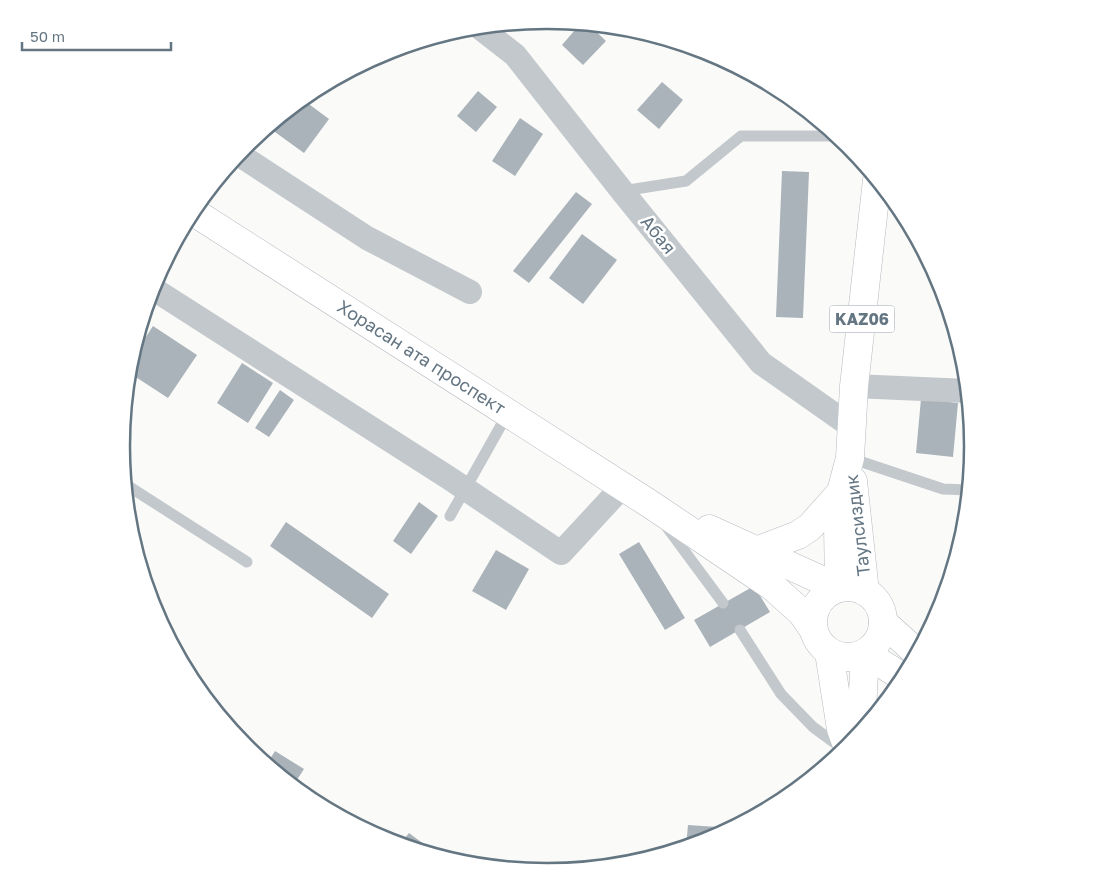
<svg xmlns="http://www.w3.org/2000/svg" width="1094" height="892" font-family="'Golos Text',sans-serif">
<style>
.building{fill:#aab3b9}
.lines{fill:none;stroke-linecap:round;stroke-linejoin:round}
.secondary-casing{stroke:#b3babf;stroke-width:29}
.primary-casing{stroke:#b5babe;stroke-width:29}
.service{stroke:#c3c8cc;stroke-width:11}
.minor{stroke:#c3c8cc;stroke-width:24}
.secondary{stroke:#fff;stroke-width:28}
.primary{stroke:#fff;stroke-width:28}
.labels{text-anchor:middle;stroke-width:5;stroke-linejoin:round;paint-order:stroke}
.shield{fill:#fff;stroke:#939fa8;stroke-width:1}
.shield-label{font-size:16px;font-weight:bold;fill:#657683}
.street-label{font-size:18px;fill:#657683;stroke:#fff}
.rim{fill:none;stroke:#657683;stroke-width:2.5}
</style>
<rect width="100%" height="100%" fill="#fafaf8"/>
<!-- building -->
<path class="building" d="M 581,23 L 588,24 L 606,41 L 583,65 L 562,45 Z
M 662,82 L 683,100 L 659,129 L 637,110 Z
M 478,91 L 497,107 L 476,132 L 457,116 Z
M 302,99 L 329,119 L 304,153 L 268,127 Z
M 520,118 L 543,134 L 515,176 L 492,161 Z
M 782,171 L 809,172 L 803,318 L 776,317 Z
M 576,192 L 592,204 L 529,283 L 513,271 Z
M 582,234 L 617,260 L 583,304 L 549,278 Z
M 153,326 L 197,355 L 168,398 L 128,372 L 130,361 Z
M 242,363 L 273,383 L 248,423 L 217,403 Z
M 280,390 L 294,400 L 269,437 L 255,428 Z
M 921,399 L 958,403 L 953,457 L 916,453 Z
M 419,502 L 438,516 L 411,554 L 393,541 Z
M 286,522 L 389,594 L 372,618 L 270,546 Z
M 639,542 L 685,618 L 665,630 L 619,554 Z
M 496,550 L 529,569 L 506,610 L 472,591 Z
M 754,586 L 770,612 L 710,647 L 694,620 Z
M 225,720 L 255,742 L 249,750 L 246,747 Z
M 275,751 L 304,769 L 293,786 L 267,764 Z
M 366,821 L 386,836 L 384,839 L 362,828 Z
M 688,825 L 732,828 L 710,840 L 686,847 Z
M 409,833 L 429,848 L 426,852 L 400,844 Z"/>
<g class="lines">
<defs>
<g id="secondary">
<path id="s1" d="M 192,211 L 650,504 L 773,587 L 802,613 L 813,629"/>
<path d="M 709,529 L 839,588"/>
<path d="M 883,622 L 917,653"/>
<path d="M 865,653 L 904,678"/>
</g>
<path id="primary" d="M 853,481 L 865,592
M 759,550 L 798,535 L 810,527 L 841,492
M813 622a35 35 0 1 1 70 0a35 35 0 1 1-70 0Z
M 839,588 L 838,524 L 841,492 L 850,458 L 854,386 L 877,180
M 829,652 L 841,729 L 848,748
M 855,738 L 862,711 L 865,653"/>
</defs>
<!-- secondary casing -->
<use href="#secondary" class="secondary-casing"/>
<!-- primary casing -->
<use href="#primary" class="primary-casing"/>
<!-- service -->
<path class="service" d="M 622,191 L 686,181 L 741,136 L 838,136
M 850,458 L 943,489 L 969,490
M 125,484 L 247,562
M 450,516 L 508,413
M 666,526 L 723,603
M 740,630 L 781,694 L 813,727 L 843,749"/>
<!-- minor -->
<path class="minor" d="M 479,27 L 515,55 L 622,191 L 761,363 L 852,427
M 238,154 L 367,238 L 470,292
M 152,288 L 449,478 L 561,553 L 623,486
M 854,386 L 968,391"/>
<!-- secondary -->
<use href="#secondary" class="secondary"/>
<!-- primary -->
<use href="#primary" class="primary"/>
</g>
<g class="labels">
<!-- shield labels -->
<rect class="shield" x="829.5" y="305.5" width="65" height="27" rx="4"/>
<g class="shield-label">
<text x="862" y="325">KAZ06</text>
</g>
<!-- street labels -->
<g class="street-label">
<text transform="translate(658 235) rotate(51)" y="6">Абая</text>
<text dy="6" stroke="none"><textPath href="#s1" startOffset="272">Хорасан ата проспект</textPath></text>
<text transform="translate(858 525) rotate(-97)" y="6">Таулсиздик</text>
</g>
</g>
<!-- crop -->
<path d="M0 0H1094V892H0ZM130 446a417 417 0 1 1 834 0a417 417 0 1 1-834 0Z" fill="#fff" fill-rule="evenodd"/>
<path class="rim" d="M130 446a417 417 0 1 1 834 0a417 417 0 1 1-834 0Z"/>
<!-- scale -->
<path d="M22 42v8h149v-8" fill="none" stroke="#657683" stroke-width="2.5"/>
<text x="30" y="42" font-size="15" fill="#657683" stroke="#ffffff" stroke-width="4" paint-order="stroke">50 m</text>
</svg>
